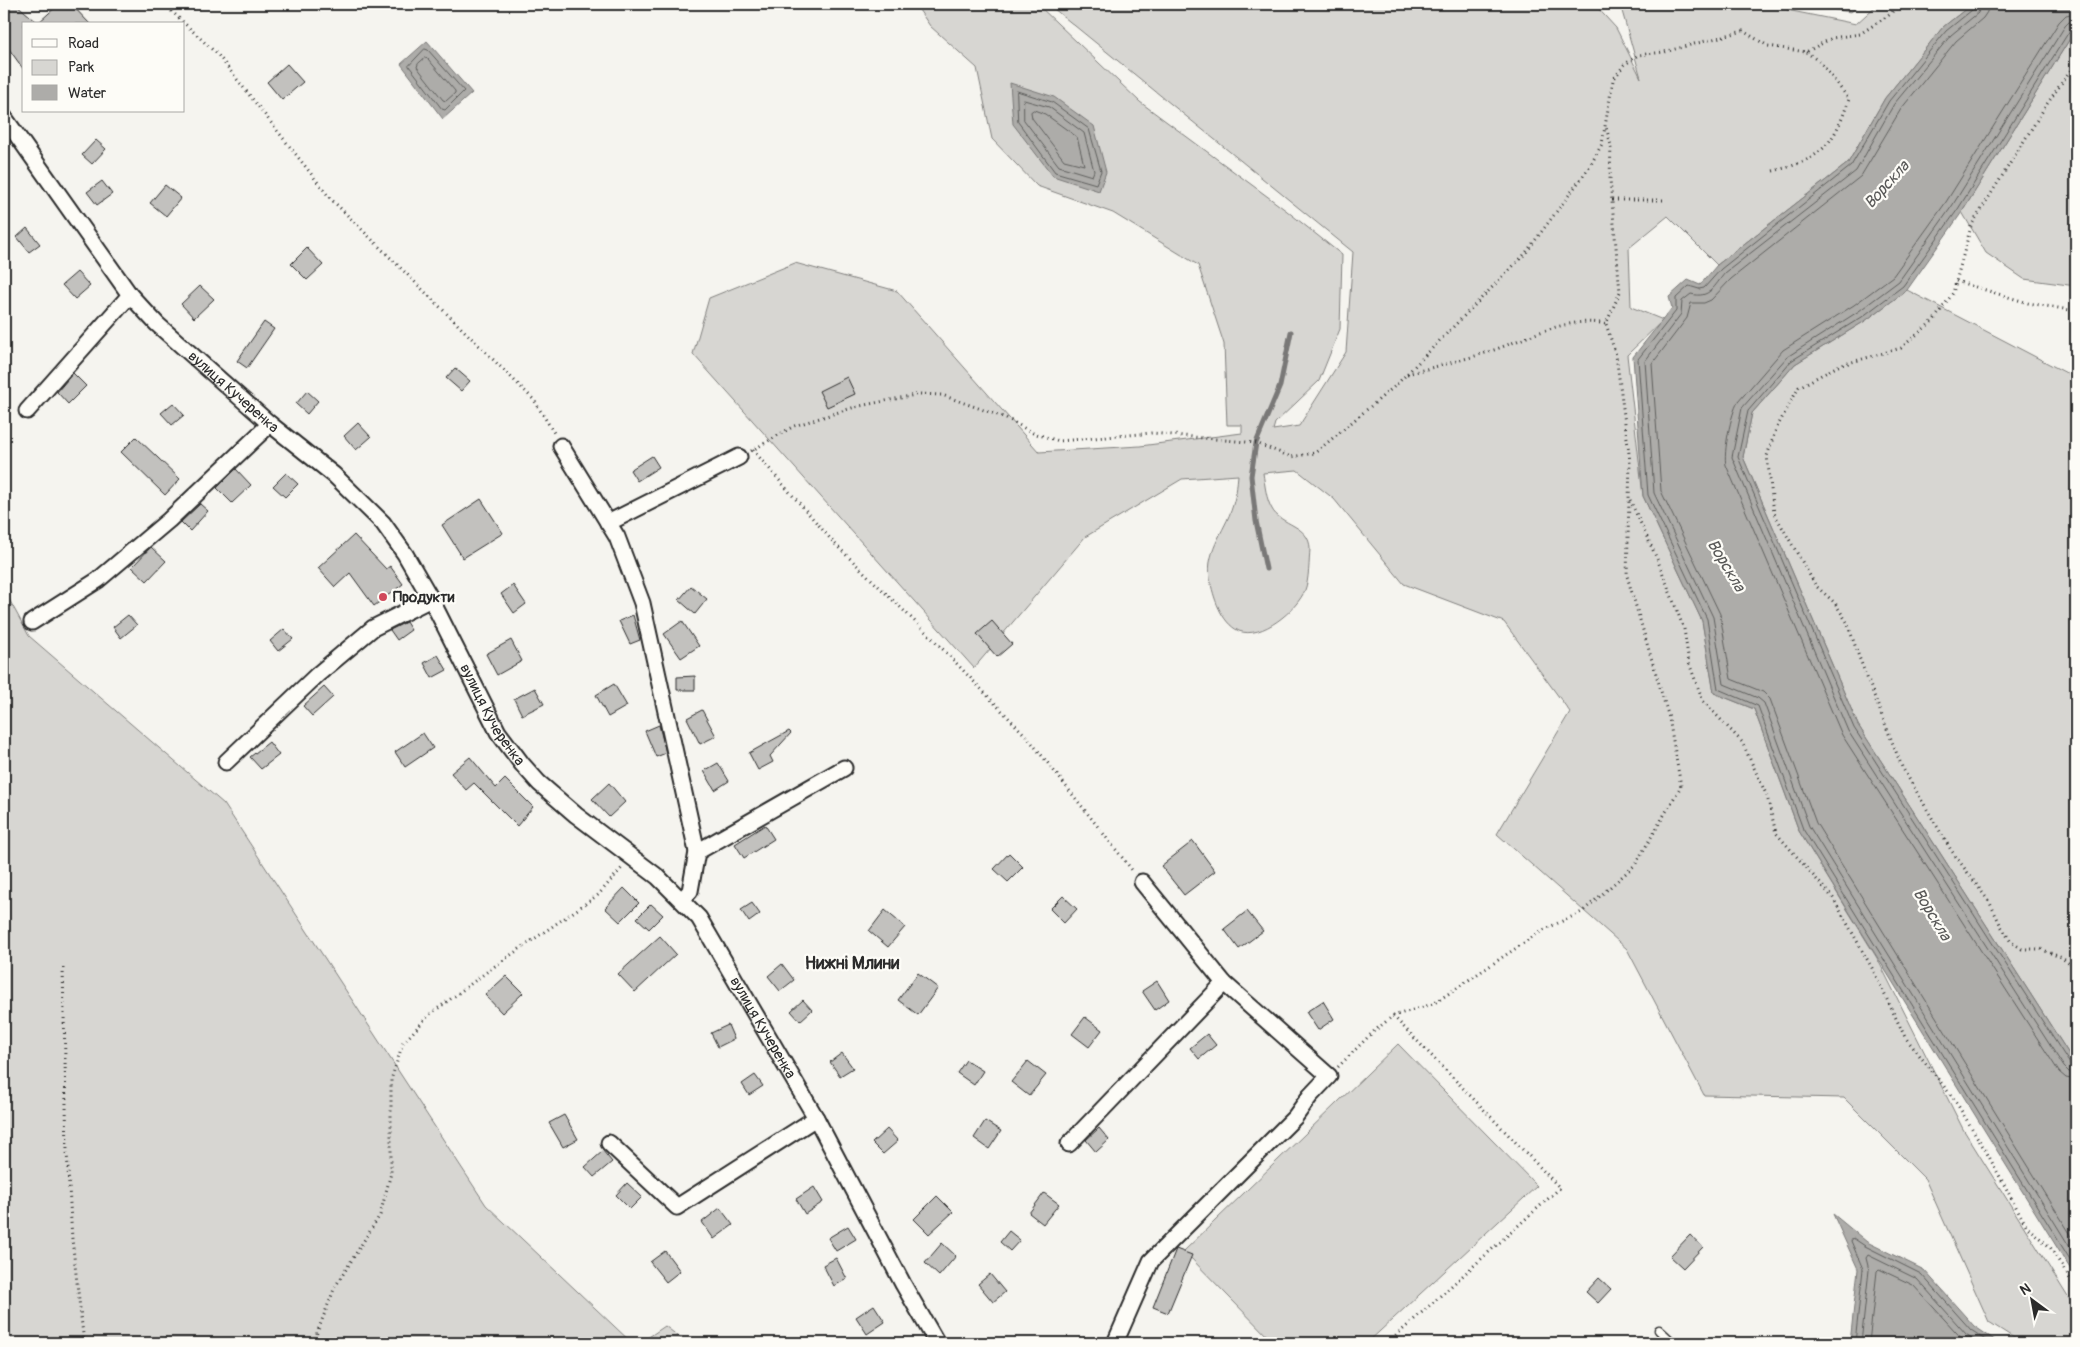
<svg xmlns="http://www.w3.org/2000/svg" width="2080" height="1347" font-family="Pangolin,sans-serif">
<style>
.green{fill:#d7d6d2;stroke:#81807e}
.water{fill:#adaca9;stroke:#797877}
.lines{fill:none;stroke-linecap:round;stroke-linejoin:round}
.shore{stroke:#5f5f5d;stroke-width:1}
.stream{stroke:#797877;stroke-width:5}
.building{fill:#c2c1be;stroke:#2b2b2b}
.lane-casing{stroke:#2b2b2b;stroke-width:11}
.street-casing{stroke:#2b2b2b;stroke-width:19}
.path{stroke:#2b2b2b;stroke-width:3;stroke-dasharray:1 4;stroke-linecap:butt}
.lane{stroke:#fdfcf7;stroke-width:8}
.street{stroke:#fdfcf7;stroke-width:15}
.poi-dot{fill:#d1495b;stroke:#fdfcf7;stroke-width:2}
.labels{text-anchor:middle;stroke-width:4.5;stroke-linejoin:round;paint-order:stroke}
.street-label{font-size:15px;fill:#2b2b2b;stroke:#fdfcf7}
.poi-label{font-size:15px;font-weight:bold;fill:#2b2b2b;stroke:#fdfcf7;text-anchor:start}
.water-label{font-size:16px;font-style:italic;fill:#585857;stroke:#fdfcf7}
.quarter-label{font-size:18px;font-weight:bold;fill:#2b2b2b;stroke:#fdfcf7}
</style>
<rect width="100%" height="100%" fill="#f5f4ef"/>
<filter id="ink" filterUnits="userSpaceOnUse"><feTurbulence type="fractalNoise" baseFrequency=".02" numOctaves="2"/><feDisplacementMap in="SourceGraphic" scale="10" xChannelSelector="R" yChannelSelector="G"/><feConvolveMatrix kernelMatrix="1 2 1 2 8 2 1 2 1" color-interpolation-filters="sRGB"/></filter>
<g filter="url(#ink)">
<!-- green -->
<path class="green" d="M 915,4 L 1037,4 L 1140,102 L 1287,211 L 1342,255 L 1340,329 L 1319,381 L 1275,423 L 1273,430 L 1299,426 L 1346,352 L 1353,252 L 1048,4 L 1594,4 L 1616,28 L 1641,78 L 1620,4 L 1780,4 L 1787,10 L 1856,24 L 1878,4 L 1972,4 L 1943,27 L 1885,98 L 1848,163 L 1717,265 L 1668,216 L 1629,248 L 1631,307 L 1663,320 L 1627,355 L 1643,496 L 1702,621 L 1714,693 L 1754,709 L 1799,831 L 1877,958 L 1963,1129 L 2076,1310 L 2076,1343 L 2022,1343 L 1989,1322 L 1925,1179 L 1844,1098 L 1704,1095 L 1627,949 L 1497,834 L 1570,712 L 1504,622 L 1404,584 L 1334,499 L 1297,470 L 1263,473 C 1265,485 1266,499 1272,509 C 1280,525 1310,525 1310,549 C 1309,561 1309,580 1305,590 C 1297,610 1261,640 1239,631 C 1221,623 1213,596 1210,579 C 1205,549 1228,528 1234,501 C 1237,492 1237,483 1238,475 L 1182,479 L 1085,537 L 974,668 L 693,354 L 709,298 L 795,263 L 897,291 L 1039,452 L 1140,446 L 1242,433 L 1242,425 L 1227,425 L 1224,344 L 1198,265 L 1113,213 L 1037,186 L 992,139 L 977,68 L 930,26 Z
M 1796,4 L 1860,4 L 1851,12 Z
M 2076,29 L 2076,286 L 2024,279 L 1986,253 L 1962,212 Z
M 1907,290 L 2076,378 L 2076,1065 L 1858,725 L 1743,457 L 1752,413 L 1795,364 L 1865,321 Z
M 4,590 L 29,636 L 224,804 L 486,1205 L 632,1343 L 4,1343 Z
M 1398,1044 L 1537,1186 L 1367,1343 L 1274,1343 L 1184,1251 Z
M 665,1326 L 687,1343 L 640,1343 Z"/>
<!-- water -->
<path class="water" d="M 1972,4 L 2076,4 L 2076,29 L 1962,212 L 1907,290 L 1865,321 L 1795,364 L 1752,413 L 1743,457 L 1858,725 L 2076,1065 L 2076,1278 L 1799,831 L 1754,709 L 1714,693 L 1702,621 L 1643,496 L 1633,357 L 1672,308 L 1669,297 L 1688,280 L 1700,285 L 1717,265 L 1848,163 L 1885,98 L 1943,27 Z
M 427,41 L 472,93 L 443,119 L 401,64 Z
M 1010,83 L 1054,97 L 1094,126 L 1106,172 L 1099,191 L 1053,176 L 1013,124 Z
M 1833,1214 L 1867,1242 L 1924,1270 L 1974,1326 L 1999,1343 L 1850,1343 L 1858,1269 Z"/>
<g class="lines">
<!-- shore -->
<path class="shore" d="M 1974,4 L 1972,10 L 1946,31 L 1889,101 L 1851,166 L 1721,269 L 1704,288 L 1699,289 L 1689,286 L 1676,298 L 1676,311 L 1638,359 L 1648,495 L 1707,619 L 1718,689 L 1758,706 L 1803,829 L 2076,1269
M 1981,4 L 1978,13 L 1951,35 L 1894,104 L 1856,171 L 1725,273 C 1714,286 1710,299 1691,294 L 1682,301 L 1681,314 L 1645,361 L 1654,493 L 1713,617 L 1724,684 L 1758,698 L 1764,703 L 1809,826 L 2076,1257
M 1988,4 L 1987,12 L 1983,18 L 1956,41 L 1901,109 L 1861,176 L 1731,279 L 1711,300 L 1704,303 L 1691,303 L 1687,318 L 1652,364 L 1661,491 L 1720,614 L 1731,679 L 1763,692 L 1770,699 L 1816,823 L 2076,1243
M 2076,13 L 2066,15 L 2059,22 L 1946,202 L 1893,276 L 1854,305 L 1783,350 L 1738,402 C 1731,413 1723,453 1726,465 L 1842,735 L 2059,1072 L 2066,1078 L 2076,1080
M 2076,21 L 2069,22 L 2065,26 L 1952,206 L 1899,281 L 1859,311 L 1787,357 L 1742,408 L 1732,457 L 1848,731 L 2064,1067 L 2069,1072 L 2076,1073
M 2076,27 L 2070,30 L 1958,209 L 1903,286 L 1862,317 L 1791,361 L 1748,411 L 1738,457 L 1854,728 L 2070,1064 L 2076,1067
M 425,49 L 428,50 L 464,91 L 445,110 L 442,109 L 409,66 Z
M 425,58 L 428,59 L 455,91 L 455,93 L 446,101 L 443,100 L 417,67 L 418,64 Z
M 1017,91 L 1052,102 L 1089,129 L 1101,171 L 1096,184 L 1055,172 L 1018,122 Z
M 1024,100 L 1049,107 L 1084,133 L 1094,171 L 1092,176 L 1059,166 L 1024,120 Z
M 1034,110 L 1045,114 L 1077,137 L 1084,165 L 1064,160 L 1032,118 L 1031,112 Z
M 1855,1343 L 1863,1269 L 1851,1241 L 1853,1238 L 1865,1246 L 1921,1274 L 1971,1330 L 1991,1343
M 1861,1343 L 1869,1270 L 1866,1258 L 1868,1255 L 1917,1279 L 1966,1334 L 1979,1343
M 1869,1343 L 1877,1271 L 1879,1269 L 1913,1285 L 1966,1343"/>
<!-- stream -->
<path class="stream" d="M 1266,569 L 1256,521 L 1251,476 L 1256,443 L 1280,386 L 1291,332"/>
</g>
<!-- building -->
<path class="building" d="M 4,4 L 16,4 L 38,23 L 59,4 L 71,4 L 90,24 L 24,24 L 24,70 L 4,42 Z
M 287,64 L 303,82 L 282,100 L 267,82 Z
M 96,140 L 106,149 L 92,164 L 82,155 Z
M 102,181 L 112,194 L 97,205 L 87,192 Z
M 165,185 L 181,198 L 166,216 L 150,203 Z
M 27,228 L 40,244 L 29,252 L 17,237 Z
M 307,248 L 323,265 L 307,280 L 291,264 Z
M 77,272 L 90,286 L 75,299 L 62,285 Z
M 200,286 L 214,299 L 194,318 L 181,304 Z
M 264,322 L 274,329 L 247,368 L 237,361 Z
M 455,368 L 470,381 L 461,391 L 446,378 Z
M 73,373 L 86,386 L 68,404 L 57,392 Z
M 847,377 L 855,394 L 827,407 L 819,391 Z
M 307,391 L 318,401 L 307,414 L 296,404 Z
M 173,403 L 184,415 L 172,425 L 161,413 Z
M 358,423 L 371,437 L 356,450 L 344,436 Z
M 136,437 L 180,479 L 165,495 L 121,452 Z
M 652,456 L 659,467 L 637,481 L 630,470 Z
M 236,469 L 251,485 L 232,503 L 217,488 Z
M 286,473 L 298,484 L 285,497 L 273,486 Z
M 481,499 L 503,533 L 463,558 L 442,525 Z
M 200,504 L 208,511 L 190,531 L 181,522 Z
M 354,535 L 386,569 L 390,566 L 403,584 L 374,606 L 350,573 L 335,587 L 318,568 Z
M 151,547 L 166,561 L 147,581 L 132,567 Z
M 513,585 L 526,604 L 514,613 L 501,594 Z
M 691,586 L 707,599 L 695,614 L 679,600 Z
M 128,615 L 137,625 L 121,638 L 113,627 Z
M 633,615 L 640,640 L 630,644 L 619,621 Z
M 682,621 L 699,646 L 681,658 L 664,634 Z
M 992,621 L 1012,644 L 997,657 L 977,634 Z
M 406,622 L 411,630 L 397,640 L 390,630 Z
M 284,629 L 293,639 L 278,651 L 270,641 Z
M 511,640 L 522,661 L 497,675 L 486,654 Z
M 438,655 L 447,670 L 432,678 L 424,663 Z
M 695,676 L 695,690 L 677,690 L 677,677 Z
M 614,684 L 627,706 L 608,717 L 596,695 Z
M 324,687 L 333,697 L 312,716 L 303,706 Z
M 535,688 L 544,704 L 522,715 L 514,699 Z
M 702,710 L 716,736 L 700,744 L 687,718 Z
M 659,725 L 666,753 L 656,757 L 645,731 Z
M 789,731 L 791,733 L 770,756 L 773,762 L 758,770 L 749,753 Z
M 423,733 L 433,748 L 405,767 L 395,752 Z
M 269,742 L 279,755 L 261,769 L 250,757 Z
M 470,757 L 496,788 L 505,779 L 533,807 L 517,826 L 474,783 L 466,790 L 451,773 Z
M 718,763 L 729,781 L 715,790 L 704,771 Z
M 609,783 L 625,802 L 609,817 L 592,799 Z
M 765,825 L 774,839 L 744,858 L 735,844 Z
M 1193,841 L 1215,871 L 1184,895 L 1161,866 Z
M 1009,853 L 1023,867 L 1008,882 L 994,869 Z
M 624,888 L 639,903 L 620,922 L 605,908 Z
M 1063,896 L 1077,909 L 1064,923 L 1050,909 Z
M 752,903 L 760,914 L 749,922 L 741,910 Z
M 651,904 L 663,915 L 649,929 L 637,918 Z
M 885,910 L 905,927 L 888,947 L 869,931 Z
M 1247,911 L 1263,931 L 1239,949 L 1224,929 Z
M 660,936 L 676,954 L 635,992 L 618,974 Z
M 782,964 L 794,980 L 780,991 L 768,976 Z
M 918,973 L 938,988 L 918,1015 L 898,1000 Z
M 506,976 L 523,993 L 502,1013 L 485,995 Z
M 1157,981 L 1169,1000 L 1155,1010 L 1142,991 Z
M 803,1000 L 812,1010 L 800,1021 L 791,1011 Z
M 1323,1001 L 1334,1019 L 1318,1030 L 1306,1012 Z
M 1085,1017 L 1102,1030 L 1089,1047 L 1072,1034 Z
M 728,1025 L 734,1039 L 718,1047 L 711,1033 Z
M 1207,1034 L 1216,1045 L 1199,1059 L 1190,1048 Z
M 842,1053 L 853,1068 L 840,1076 L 830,1062 Z
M 966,1060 L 983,1071 L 974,1085 L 957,1073 Z
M 1028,1061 L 1046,1075 L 1029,1096 L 1011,1082 Z
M 755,1075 L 763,1086 L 749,1095 L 742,1084 Z
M 564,1115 L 578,1139 L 563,1147 L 549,1123 Z
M 985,1121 L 1001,1131 L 989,1149 L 974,1138 Z
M 1099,1128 L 1109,1140 L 1096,1152 L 1086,1140 Z
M 887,1129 L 898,1141 L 883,1154 L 872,1143 Z
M 603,1151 L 612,1162 L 594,1177 L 585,1167 Z
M 627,1183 L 642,1197 L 630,1209 L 616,1195 Z
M 814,1187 L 823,1202 L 805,1214 L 796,1199 Z
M 1044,1193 L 1059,1204 L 1043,1224 L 1029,1213 Z
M 937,1196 L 953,1212 L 929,1234 L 914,1219 Z
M 720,1208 L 733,1225 L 714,1239 L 702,1222 Z
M 848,1226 L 856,1239 L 836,1251 L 828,1238 Z
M 1009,1231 L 1020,1240 L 1010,1251 L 1000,1242 Z
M 1690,1235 L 1703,1247 L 1683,1268 L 1670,1256 Z
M 942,1243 L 956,1256 L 939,1276 L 925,1263 Z
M 1176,1249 L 1192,1255 L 1168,1313 L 1153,1307 Z
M 665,1251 L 680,1271 L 666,1282 L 650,1262 Z
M 836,1258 L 847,1279 L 834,1286 L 823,1265 Z
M 990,1274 L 1005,1292 L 993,1302 L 978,1284 Z
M 1599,1278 L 1611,1289 L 1598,1303 L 1586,1292 Z
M 874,1305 L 885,1322 L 867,1334 L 856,1317 Z"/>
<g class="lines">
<defs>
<path id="lane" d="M 1659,1330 L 1673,1343"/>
<g id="street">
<path id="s1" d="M 4,117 L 130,295 L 157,324 L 270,424 L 334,475 L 383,523 L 405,554 L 431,599 L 498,732 L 522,764 L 539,783 L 576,815 L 658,877 L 699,918 L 816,1118 L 903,1284 L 937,1343"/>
<path d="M 27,411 L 130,295"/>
<path d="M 561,446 L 617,537 L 642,603 L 697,852 L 690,891 L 682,900"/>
<path d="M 608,523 L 739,457"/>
<path d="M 32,622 L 98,580 L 169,520 L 270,424"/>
<path d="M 226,762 L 317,675 L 373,628 L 431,599"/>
<path d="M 697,852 L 844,768"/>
<path d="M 609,1143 L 677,1207 L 816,1118"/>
<path d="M 1069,1144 L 1224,983"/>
<path d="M 1115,1343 L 1151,1261 L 1295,1117 L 1310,1096 L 1329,1076 L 1224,983 L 1142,882"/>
</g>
</defs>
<!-- lane casing -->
<use href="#lane" class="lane-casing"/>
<!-- street casing -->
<use href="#street" class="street-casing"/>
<!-- path -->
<path class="path" d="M 164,4 L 218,55 L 330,198 L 534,400 L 554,433
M 2076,62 L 2045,107 L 1971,226 L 1953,293 L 1934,320 L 1901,348 L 1838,366 L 1799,387 L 1776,429 L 1767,456 L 1774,513 L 1816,586 L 1835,603 L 1847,622 L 1859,657 L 1902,767 L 1951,850 L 1990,903 L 2001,926 L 2011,942 L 2022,949 L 2041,949 L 2062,958 L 2076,969
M 1773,171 C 1821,160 1834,145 1849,99 L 1820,62 L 1806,52
M 1612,200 L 1664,200
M 1956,281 L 2028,303 L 2076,311
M 1407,374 C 1433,367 1459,361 1485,353 C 1523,341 1565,315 1606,324
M 753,450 L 835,544 L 935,641 L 1028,738 L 1132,870
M 751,451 L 794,426 L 855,407 L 920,394 L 942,395 L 1006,418 L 1033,433 L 1059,441 L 1152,433 L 1256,443 L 1291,457 L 1315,453 L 1395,386 L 1525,254 L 1589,168 L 1602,144 L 1613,80 L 1624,65 L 1638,55 L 1664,52 L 1743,31 L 1768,46 L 1806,52 L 1832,38 L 1860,34 L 1889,15 L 1900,4
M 1630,500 L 1658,561 L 1684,629 L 1689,663 L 1703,701 L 1742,742 L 1767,796 L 1776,833 L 1833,898 L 1872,968 L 1905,1037 L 1954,1099 L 1987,1153 L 2027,1227 L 2050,1247 L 2076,1289
M 63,968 L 67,1151 L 72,1239 L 84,1343
M 1338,1067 L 1373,1032 L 1393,1016 L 1433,1004 L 1543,930 L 1582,912 L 1635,865 L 1681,786 L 1669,718 L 1627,576 L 1630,461 L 1616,355 L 1606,324 L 1620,292 L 1610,179 L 1611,145 L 1606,127
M 313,1343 L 335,1287 L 380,1215 L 391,1173 L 391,1080 L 403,1043 L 429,1015 L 492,968 L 598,895 L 622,868
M 1388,1343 L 1560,1188 L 1393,1016"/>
<!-- lane -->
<use href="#lane" class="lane"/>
<!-- street -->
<use href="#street" class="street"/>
</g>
</g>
<!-- markers -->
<circle class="poi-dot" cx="383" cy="597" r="5"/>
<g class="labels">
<!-- street labels -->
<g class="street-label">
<text dy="5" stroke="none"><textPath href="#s1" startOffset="360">вулиця Кучеренка</textPath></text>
<text dy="5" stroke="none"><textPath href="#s1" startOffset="780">вулиця Кучеренка</textPath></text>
<text dy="5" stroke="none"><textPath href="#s1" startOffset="1200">вулиця Кучеренка</textPath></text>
</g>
<!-- poi labels -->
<g class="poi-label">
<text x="393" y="602">Продукти</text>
</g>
<!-- water labels -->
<g class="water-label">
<text transform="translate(1886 184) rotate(-48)" y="6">Ворскла</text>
<text transform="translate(1727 565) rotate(59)" y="6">Ворскла</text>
<text transform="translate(1933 914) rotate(59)" y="6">Ворскла</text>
</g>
<!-- quarter labels -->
<g class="quarter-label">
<text x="852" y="969">Нижні Млини</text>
</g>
</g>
<!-- margin -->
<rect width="2080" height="1347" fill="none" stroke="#fdfcf7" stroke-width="20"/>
<rect x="10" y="10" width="2060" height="1327" fill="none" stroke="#2b2b2b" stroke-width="2" filter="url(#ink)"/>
<!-- legend -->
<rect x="22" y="22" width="162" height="90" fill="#fdfcf7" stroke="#a9a8a5"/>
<rect x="32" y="39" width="25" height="8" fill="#fdfcf7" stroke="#a9a8a5"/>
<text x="68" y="48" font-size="15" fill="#2b2b2b">Road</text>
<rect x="32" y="60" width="25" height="15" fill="#d7d6d2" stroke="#a9a8a5"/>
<text x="68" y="72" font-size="15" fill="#2b2b2b">Park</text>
<rect x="32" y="85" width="25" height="15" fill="#adaca9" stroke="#a9a8a5"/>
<text x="68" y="98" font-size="15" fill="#2b2b2b">Water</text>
<!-- north arrow -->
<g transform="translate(2032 1300) rotate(328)" stroke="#fdfcf7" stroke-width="4" paint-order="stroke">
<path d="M0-4L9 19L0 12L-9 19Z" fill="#2b2b2b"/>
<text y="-8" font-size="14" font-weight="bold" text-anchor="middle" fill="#2b2b2b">N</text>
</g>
</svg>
